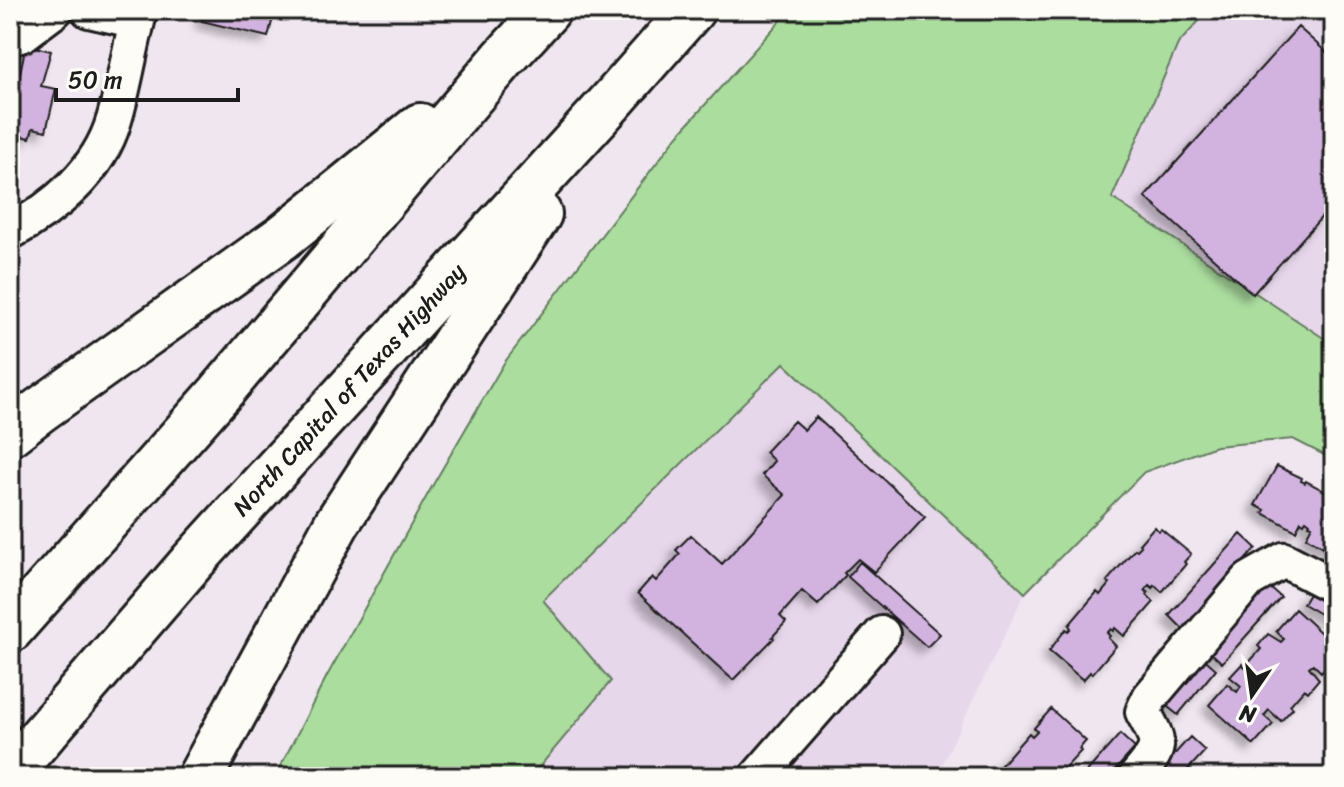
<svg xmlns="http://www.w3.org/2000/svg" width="1344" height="787" font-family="Sriracha,sans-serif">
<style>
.built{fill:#e7d7eb}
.green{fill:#abdd9f;stroke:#647c5e;stroke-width:2}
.building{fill:#d2b3e0;stroke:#1c1c1c;stroke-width:2;filter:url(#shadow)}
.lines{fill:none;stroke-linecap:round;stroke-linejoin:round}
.minor-casing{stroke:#1c1c1c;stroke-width:40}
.highway-casing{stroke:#1c1c1c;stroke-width:50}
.minor{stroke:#fdfcf7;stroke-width:34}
.highway{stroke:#fdfcf7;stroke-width:44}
.labels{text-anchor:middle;stroke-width:7;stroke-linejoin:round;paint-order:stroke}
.street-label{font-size:24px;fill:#1c1c1c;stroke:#fdfcf7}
</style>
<defs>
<filter id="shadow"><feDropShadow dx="-7" dy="7" stdDeviation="4" flood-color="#0004"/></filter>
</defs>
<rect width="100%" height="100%" fill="#f0e6f0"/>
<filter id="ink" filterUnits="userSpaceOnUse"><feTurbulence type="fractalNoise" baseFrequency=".0125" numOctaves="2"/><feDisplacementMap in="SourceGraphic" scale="16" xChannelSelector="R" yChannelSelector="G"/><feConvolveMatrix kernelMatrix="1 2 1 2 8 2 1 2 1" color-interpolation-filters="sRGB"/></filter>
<g filter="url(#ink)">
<!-- built -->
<path class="built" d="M 1209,10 L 1334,10 L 1334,345 L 1112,198 L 1178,44 Z
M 784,362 L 1025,593 L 936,777 L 531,777 L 611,681 L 542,600 Z"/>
<!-- green -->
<path class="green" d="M 790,10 L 1209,10 L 1178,44 L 1112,198 L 1334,345 L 1334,460 L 1293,439 L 1216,446 L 1144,472 L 1025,593 L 784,363 L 543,600 L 611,681 L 531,777 L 275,777 L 327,676 L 434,483 L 504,363 L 678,135 Z"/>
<!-- building -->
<path class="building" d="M 205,10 L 275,10 L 268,37 L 202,21 Z
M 1298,27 L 1334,59 L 1334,203 L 1253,294 L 1145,197 Z
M 26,45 L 51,51 L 41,86 L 56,89 L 46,131 L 33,128 L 30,138 L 13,134 L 10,146 L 10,94 L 13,95 L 18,82 Z
M 816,417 L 925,517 L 874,572 L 858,559 L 844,573 L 846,575 L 818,605 L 802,591 L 780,616 L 786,622 L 772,637 L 774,638 L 733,680 L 638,593 L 652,577 L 656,581 L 680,554 L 676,550 L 691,535 L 722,564 L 785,495 L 762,475 L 774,461 L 765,452 L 794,421 L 804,430 Z
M 1277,466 L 1302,478 L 1301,481 L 1305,483 L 1306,481 L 1334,496 L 1334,553 L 1306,537 L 1312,526 L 1309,525 L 1310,523 L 1306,520 L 1304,523 L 1301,521 L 1296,531 L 1263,513 L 1265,510 L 1255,505 Z
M 1154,527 L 1159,531 L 1161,529 L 1191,554 L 1184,562 L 1186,564 L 1162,592 L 1154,585 L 1153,588 L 1149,585 L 1145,590 L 1148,593 L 1147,595 L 1154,602 L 1124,636 L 1115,628 L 1113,631 L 1111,629 L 1107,633 L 1110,636 L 1108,638 L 1116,646 L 1092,674 L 1090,672 L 1083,680 L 1049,651 L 1066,629 L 1068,631 L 1071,628 L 1069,625 L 1097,592 L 1100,595 L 1110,583 L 1107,581 L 1135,549 L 1137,550 L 1141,546 L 1139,544 Z
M 1241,534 L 1256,548 L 1183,629 L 1169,615 Z
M 860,562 L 940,634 L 927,647 L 848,577 Z
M 1265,584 L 1281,597 L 1222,663 L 1207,649 Z
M 1313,587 L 1334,599 L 1334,622 L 1303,604 Z
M 1295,609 L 1334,645 L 1334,658 L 1321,672 L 1313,664 L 1309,667 L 1319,679 L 1308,692 L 1304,689 L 1290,705 L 1293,708 L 1281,721 L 1269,710 L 1264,716 L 1273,724 L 1254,745 L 1209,705 L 1227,684 L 1237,692 L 1241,686 L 1230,677 L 1242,664 L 1245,667 L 1261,649 L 1258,646 L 1268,634 L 1281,642 L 1284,639 L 1276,631 Z
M 1200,655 L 1216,669 L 1178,715 L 1162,702 Z
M 1051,709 L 1086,741 L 1079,749 L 1081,751 L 1057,777 L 1048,770 L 1046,772 L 1042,768 L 1037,774 L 1040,777 L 993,777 L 1002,766 L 1001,765 L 1029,733 L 1032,736 L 1037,731 L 1034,728 Z
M 1120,734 L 1135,748 L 1109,777 L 1082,777 Z
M 1190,737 L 1205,751 L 1181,777 L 1154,777 Z"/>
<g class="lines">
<defs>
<path id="minor" d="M 89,10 L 137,21
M 10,38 L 23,34 L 55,10
M 10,232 C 55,208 99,171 114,120 C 125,84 130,46 140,10
M 757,777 L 882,634
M 1136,777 C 1161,748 1162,745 1143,712 L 1150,697 L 1249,580 L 1284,560 L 1334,586"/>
<g id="highway">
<path d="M 10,433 L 40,410 L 283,237 L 420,126"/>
<path d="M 10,630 L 220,393 L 503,59 L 548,10"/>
<path id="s1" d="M 10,773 L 192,562 L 610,103 L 692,10"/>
<path d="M 200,777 L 337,523 L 539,214"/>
</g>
</defs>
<!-- minor casing -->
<use href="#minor" class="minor-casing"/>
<!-- highway casing -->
<use href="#highway" class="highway-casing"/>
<!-- minor -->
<use href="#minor" class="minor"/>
<!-- highway -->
<use href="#highway" class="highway"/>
</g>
</g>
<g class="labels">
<!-- street labels -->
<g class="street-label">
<text dy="8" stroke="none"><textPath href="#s1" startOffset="512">North Capital of Texas Highway</textPath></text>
</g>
</g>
<!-- margin -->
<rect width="1344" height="787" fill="none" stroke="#fdfcf7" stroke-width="40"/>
<rect x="20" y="20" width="1304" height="747" fill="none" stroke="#1c1c1c" stroke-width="3" filter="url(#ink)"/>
<!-- north arrow -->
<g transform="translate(1252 695) rotate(193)" stroke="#fdfcf7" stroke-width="6" paint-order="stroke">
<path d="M0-6L14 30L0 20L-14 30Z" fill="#1c1c1c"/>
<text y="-12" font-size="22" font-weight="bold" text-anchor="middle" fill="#1c1c1c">N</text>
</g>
<!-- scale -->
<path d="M56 88v12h182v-12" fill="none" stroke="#1c1c1c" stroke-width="4"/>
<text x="68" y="88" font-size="24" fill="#1c1c1c" stroke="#fdfcf7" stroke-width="6" paint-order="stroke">50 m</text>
</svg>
